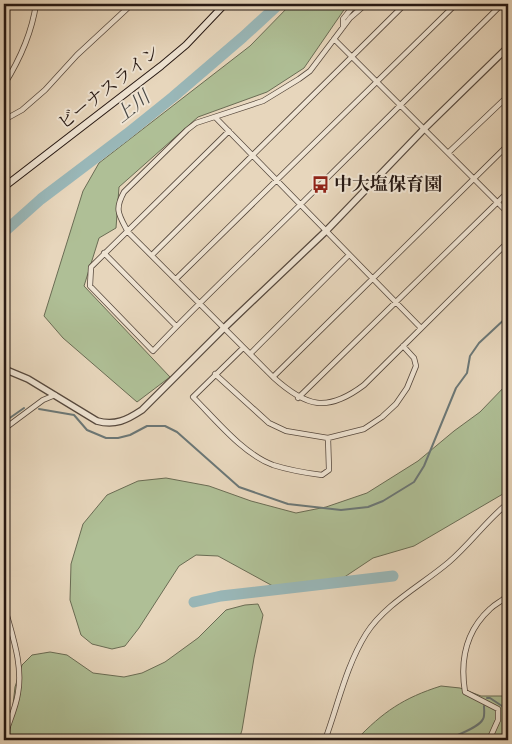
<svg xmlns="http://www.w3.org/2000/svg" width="512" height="744" font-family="'Sorts Mill Goudy','Noto Serif JP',serif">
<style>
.green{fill:#afbf96;stroke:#6a6c54}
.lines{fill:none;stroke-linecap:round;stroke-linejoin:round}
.stream{stroke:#6b7776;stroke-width:2}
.river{stroke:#99b7b8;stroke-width:11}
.minor-casing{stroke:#56483d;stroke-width:6}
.tertiary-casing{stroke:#56483d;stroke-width:8}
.secondary-casing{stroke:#261813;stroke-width:8}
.minor{stroke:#efe4d3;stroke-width:4.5}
.tertiary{stroke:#efe4d3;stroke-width:5.5}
.secondary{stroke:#efe4d3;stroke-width:6}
.labels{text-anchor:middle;stroke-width:4;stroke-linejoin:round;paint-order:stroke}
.street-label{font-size:18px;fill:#261813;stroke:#efe4d3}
.poi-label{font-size:18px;font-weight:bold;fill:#261813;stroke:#efe4d3;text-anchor:start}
.water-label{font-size:19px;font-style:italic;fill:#484845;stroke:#efe4d3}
</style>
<rect width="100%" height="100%" fill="#e7d6bc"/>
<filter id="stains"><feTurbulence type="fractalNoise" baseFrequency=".004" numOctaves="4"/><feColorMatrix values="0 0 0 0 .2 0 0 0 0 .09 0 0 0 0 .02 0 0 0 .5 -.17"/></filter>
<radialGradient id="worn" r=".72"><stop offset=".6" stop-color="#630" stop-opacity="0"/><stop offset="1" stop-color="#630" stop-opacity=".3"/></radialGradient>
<!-- green -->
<path class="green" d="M 291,4 L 348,4 L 304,68 L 267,92 L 198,117 L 119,187 L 116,228 L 99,238 L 84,286 L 170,377 L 137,402 L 63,338 L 44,316 L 83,191 L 99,163 L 250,46 Z
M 508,383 L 508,491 L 414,546 L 373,558 L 334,584 L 305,590 L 282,591 L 218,556 L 196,555 L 179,566 L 139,628 L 125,646 L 112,649 L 92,644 L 81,635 L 70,600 L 71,564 L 83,524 L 107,495 L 138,481 L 166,478 L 209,486 L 251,501 L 296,513 L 326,507 L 367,493 L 418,461 L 454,431 L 480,412 Z
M 258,604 L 263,615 L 254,658 L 242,730 L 239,740 L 9,740 L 15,687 L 22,665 L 32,655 L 50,652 L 67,655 L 93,673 L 124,677 L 142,673 L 165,662 L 198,638 L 226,610 L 245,605 Z
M 441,686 L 460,688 L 481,696 L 508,696 L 508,740 L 356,740 C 383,712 403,698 441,686 Z"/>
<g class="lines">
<!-- stream -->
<path class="stream" d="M 39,409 L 74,415 L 87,430 L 106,438 L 118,438 L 130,435 L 147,426 L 165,426 L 177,432 L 239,487 L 288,504 L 341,510 L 368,507 L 383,501 L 414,482 L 424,466 L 456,388 L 467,373 L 470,356 L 479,343 L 508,316
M 4,422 L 24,408
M 487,698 L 490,698 L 508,710
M 447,740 C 456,735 479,728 483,719 C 485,716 484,709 484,706"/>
<!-- river -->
<path class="river" d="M 4,232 L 41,199 L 127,134 L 173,97 L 243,37 L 279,4
M 194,602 L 221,596 L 393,576"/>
<defs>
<path id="minor" d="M 366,4 L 350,18 L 310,71 L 299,79 L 263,101 L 196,123 L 187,130 L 124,192 C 114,210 119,215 128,232 L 273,377 C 306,407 327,413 364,385 L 508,242
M 506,4 L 508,7
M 343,27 L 343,19 L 355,4
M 334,39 L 508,213
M 4,85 C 19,61 32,32 36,4
M 215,117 L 421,328
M 4,120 L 22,110 L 45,90 L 77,55 L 132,4
M 229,131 L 91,267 L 90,286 L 153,351 C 201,300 252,253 301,204 C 368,138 435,70 502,4
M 448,153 L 508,96
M 104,253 L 176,326
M 152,255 L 405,4
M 176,279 L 456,4
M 243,348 L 193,397 C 215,419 243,454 273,465 C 289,470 306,473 322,475 L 329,470 L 328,438
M 250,354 L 349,255
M 215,374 L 269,423 L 286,431 L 328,438 L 364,429 L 382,417 L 396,404 L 407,388 L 416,366 L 414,358 L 403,346
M 273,377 L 508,145
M 298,398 L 508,192
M 4,429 L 43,400 L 55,395
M 4,609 L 6,612 C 13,638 23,666 18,693 C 16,708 8,724 4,738
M 325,740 C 338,705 346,666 366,634 C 385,604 422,585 449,562 C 470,544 486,521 508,503
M 489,740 L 498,720 L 498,709 L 465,692 C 460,661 466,631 490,609 C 496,603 503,601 508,595"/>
<path id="tertiary" d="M 4,369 L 28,379 L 97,421 C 115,426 127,420 142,410 L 224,328 L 326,231 L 424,129 L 508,47"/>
<path id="secondary" d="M 4,187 L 161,66 L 186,45 L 225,4"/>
</defs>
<!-- minor casing -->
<use href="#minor" class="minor-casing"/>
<!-- tertiary casing -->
<use href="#tertiary" class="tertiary-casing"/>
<!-- secondary casing -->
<use href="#secondary" class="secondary-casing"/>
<!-- minor -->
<use href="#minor" class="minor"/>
<!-- tertiary -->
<use href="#tertiary" class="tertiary"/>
<!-- secondary -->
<use href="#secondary" class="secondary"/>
</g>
<!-- icons -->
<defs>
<symbol id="bus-bare" viewBox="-9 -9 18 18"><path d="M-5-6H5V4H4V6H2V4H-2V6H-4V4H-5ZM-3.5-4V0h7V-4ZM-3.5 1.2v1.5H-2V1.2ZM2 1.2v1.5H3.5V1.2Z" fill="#8f2418" stroke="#efe4d3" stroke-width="2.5" paint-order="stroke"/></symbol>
</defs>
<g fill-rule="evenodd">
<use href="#bus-bare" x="308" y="172" width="25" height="25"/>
</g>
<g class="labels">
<!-- street labels -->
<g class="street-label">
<text transform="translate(109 87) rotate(-38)" y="6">ビーナスライン</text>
</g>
<!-- poi labels -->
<g class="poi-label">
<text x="334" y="190">中大塩保育園</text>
</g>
<!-- water labels -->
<g class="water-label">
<text transform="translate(132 106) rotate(-38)" y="7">上川</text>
</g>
</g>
<!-- margin -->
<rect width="512" height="744" fill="none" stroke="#e7d6bc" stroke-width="20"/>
<rect x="5" y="5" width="502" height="734" fill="none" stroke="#261813" stroke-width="2.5"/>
<rect x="10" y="10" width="492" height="724" fill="none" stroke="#261813"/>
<rect width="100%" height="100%" filter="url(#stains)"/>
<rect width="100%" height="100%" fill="url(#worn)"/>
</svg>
